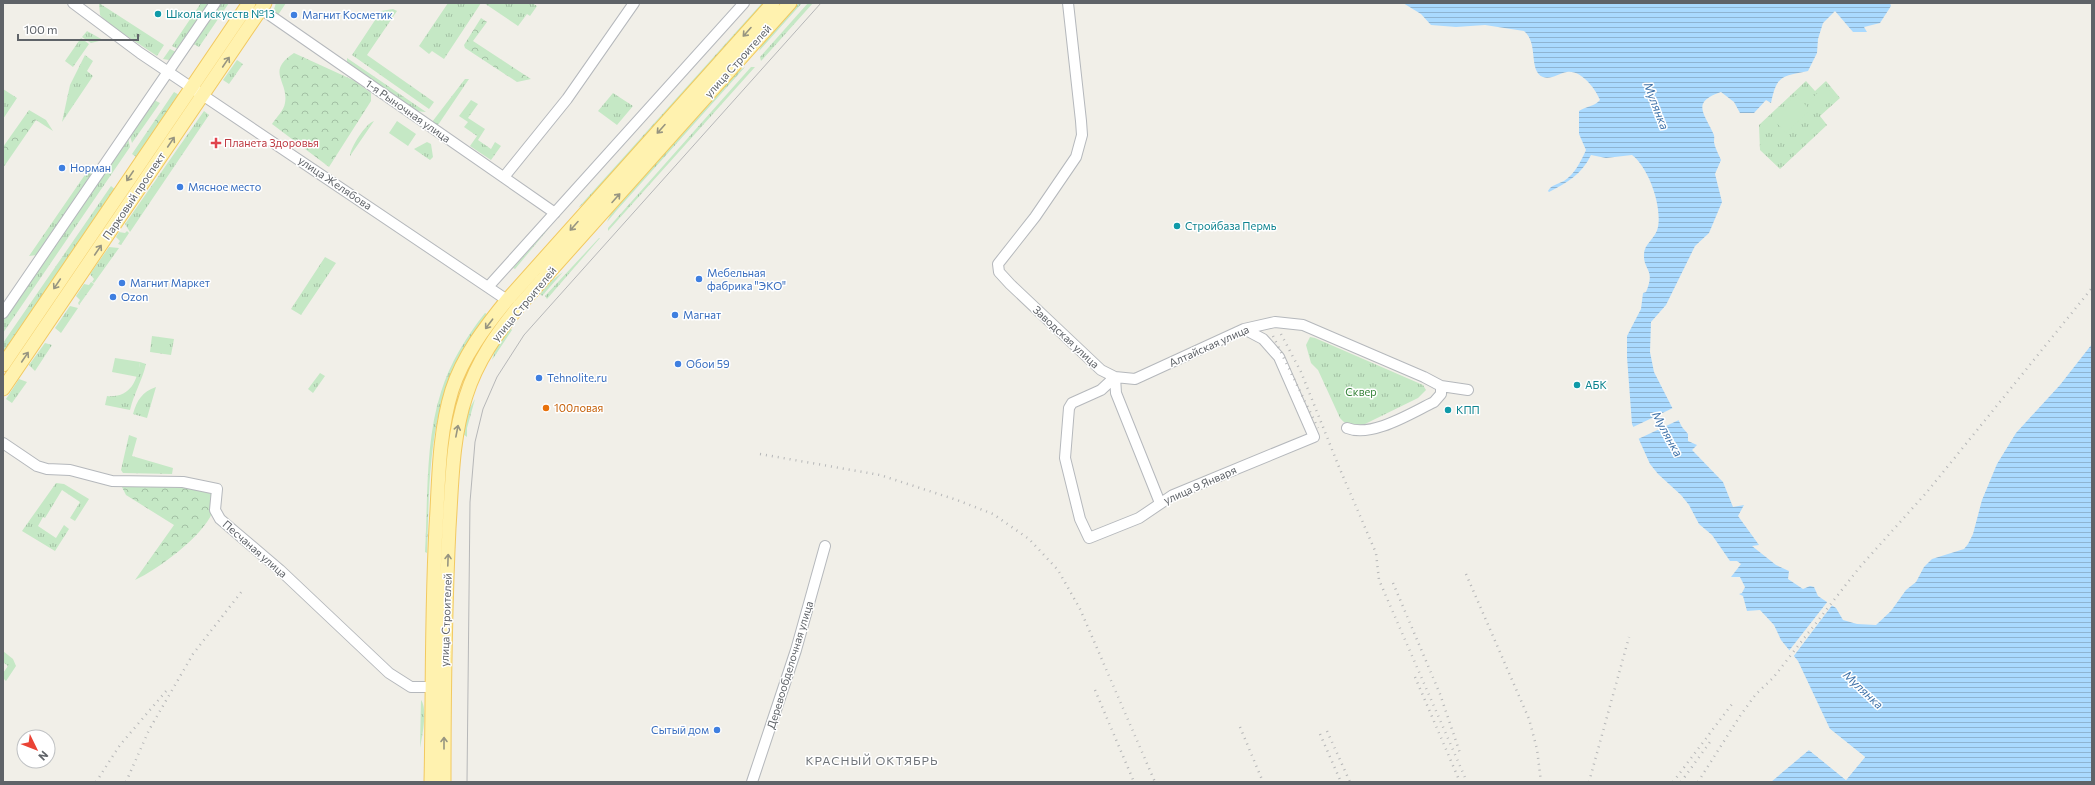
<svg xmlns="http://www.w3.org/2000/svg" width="2095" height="785" font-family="Commissioner,sans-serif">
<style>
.grass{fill:url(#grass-tufts)}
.forest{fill:url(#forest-crowns)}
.garden{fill:#c5e8c5}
.water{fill:url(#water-rules)}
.pier{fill:#f1efe8}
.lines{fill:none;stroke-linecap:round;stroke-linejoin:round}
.minor-casing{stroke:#b5b8bc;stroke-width:12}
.major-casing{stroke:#f2c960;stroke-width:15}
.minor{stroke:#fff;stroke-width:10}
.major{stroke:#fff2af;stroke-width:13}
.tram{stroke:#b6b7b8;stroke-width:1}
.rail{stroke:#b6b7b8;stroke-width:2.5;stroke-dasharray:1 5;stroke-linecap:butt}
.oneway{stroke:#979581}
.culture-dot{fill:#0f9aa8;stroke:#fff;stroke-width:1.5}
.shop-dot{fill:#3f7fe0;stroke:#fff;stroke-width:1.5}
.health-dot{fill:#e0444e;stroke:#fff;stroke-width:1.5}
.food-dot{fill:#e8710a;stroke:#fff;stroke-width:1.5}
.labels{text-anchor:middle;stroke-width:3;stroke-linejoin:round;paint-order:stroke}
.culture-label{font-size:11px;fill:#0d838f;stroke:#fff;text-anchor:start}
.shop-label{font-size:11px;fill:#366cbe;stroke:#fff;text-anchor:start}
.street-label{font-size:11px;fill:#5f6368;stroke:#fff}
.health-label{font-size:11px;fill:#be3a42;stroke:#fff;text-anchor:start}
.park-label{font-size:11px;fill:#348238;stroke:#fff}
.food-label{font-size:11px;fill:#c56008;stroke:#fff;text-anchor:start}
.water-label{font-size:12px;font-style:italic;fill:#4174aa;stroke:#fff}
.neighbourhood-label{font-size:12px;letter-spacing:1px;fill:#70757a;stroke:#fff}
</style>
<defs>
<pattern id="grass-tufts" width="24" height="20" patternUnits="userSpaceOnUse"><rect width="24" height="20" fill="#c5e8c5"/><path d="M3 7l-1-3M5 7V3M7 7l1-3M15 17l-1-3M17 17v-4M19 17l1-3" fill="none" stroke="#a3c0a4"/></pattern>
<pattern id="forest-crowns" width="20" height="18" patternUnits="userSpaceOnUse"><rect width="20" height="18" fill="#c5e8c5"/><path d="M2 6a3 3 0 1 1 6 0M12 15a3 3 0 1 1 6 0" fill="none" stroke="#a3c0a4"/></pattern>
<pattern id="water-rules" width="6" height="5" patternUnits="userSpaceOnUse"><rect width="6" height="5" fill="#aadaff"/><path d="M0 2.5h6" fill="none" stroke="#8eb4d2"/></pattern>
</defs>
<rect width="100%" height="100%" fill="#f1efe8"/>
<!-- grass -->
<path class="grass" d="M 99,3 L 164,45 L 157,56 L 106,22 L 100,15 Z
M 201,3 L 210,3 L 178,49 L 172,46 Z
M 219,3 L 229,3 L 199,47 L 192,43 Z
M 276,3 L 286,3 L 278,15 L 274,9 Z
M 448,3 L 481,3 L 444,59 L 432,51 L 429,54 L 419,46 Z
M 484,3 L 532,3 L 537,6 L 530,16 L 527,14 L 518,26 Z
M 762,3 L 765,3 L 588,200 L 578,208 Z
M 799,3 L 802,3 L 759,51 L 762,43 Z
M 808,3 L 813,3 L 761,61 L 760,57 Z
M 393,9 L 397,11 L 367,55 L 434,102 L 429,109 L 352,55 L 381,11 Z
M 87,31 L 103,40 L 91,43 L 82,37 Z
M 81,38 L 89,44 L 73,67 L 65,61 Z
M 170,49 L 176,52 L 169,60 L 163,59 Z
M 85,55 L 93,61 L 87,71 L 93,76 L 62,122 L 70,85 Z
M 347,58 L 426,112 L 415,111 L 347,62 Z
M 237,60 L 243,64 L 229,84 L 223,80 Z
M 745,67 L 617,210 L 607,222 L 611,213 L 737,72 Z
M 751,67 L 755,67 L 608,231 L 608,228 Z
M 465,79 L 469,79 L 438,125 L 432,122 Z
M 1806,81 L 1815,91 L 1826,81 L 1840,98 L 1820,116 L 1827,125 L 1780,169 L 1760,150 L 1759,125 Z
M 3,89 L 17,98 L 3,119 Z
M 613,93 L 633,106 L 617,125 L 598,111 Z
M 154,100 L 160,103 L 132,143 L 130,136 Z
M 471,100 L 478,104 L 468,118 L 485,129 L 478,140 L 491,149 L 495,142 L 501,146 L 491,160 L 470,146 L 477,136 L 464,127 L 468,122 L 459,116 Z
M 204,111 L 209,115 L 130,232 L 125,224 Z
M 374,121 L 350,156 C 350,148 366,123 374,121 Z
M 128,138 L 130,147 L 3,333 L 3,321 Z
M 427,142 L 431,144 L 433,157 L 430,160 L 414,149 Z
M 91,166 L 94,172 L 37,255 L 29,256 Z
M 111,186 L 117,191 L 3,357 L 3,343 Z
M 550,227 L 515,269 L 513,268 Z
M 127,231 L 129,233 L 121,245 L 118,244 L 120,241 L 116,237 L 119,232 L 125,233 Z
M 599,238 L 600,238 L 547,299 L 545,296 Z
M 109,247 L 119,248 L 94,283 L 92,282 L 94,279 L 90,274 Z
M 325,257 L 336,263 L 301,315 L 291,309 Z
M 563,272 L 542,296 L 540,294 L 551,281 Z
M 91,282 L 94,284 L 79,305 L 78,303 L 80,300 L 76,296 L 84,284 L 89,285 Z
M 70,306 L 78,308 L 61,333 L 55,328 Z
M 485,313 L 487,314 C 428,388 430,463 427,553 L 425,552 C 428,501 425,441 441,392 C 450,363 466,337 485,313 Z
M 510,328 L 512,330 L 492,360 L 496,347 Z
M 152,336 L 174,339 L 171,355 L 150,352 Z
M 1310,337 L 1315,338 L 1423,385 L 1426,390 L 1418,398 L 1365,424 C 1356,427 1346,426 1340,418 L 1318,370 L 1311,363 L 1306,345 Z
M 45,343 L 52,345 L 35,371 L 29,365 Z
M 140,362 L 146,364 C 142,381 134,393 130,410 L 105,405 L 107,396 C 130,398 137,382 140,362 Z
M 320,373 L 325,376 L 313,393 L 308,389 Z
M 19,379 L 27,382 L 12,403 L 6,399 Z
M 156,387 L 147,418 L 133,414 C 137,400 142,392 156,387 Z
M 475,399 L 467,428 L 467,437 L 463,434 L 467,413 Z
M 129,435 L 137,438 L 132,456 L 173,468 L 172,474 L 123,473 L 121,470 Z
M 56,483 L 64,484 L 89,499 L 75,521 L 70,518 L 80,502 L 62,490 L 45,518 L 43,517 L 38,526 L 56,538 L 64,525 L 69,529 L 55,551 L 22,531 Z
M 3,651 L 13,659 L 16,666 L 6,681 L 3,678 L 3,673 L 8,666 L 3,662 Z
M 421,700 C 428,709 422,737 420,748 Z"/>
<!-- forest -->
<path class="forest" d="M 481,18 L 487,22 L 473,41 L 531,79 L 517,82 L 465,48 L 464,45 Z
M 294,53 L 353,80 L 371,93 L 371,101 L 329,167 L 272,124 C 276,118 284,110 285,103 C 289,81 265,72 294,53 Z
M 174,92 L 181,96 L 139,159 L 132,154 Z
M 29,110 L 46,120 L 53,131 L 36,120 L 3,168 L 3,147 Z
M 161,486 L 187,487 L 212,494 C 212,499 214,507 212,513 C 203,536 157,570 135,580 L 174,525 L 126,495 L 122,487 Z"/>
<!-- garden -->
<path class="garden" d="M 1825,86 L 1834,96 L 1819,109 L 1810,100 Z
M 1796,95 L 1810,110 L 1786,133 L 1772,118 Z
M 397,121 L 416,134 L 408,146 L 389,133 Z
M 115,358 L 140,362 L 138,377 L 112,372 Z"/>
<!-- water -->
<path class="water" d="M 1403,3 L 1890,3 L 1891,6 L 1880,23 L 1864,27 L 1867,32 L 1853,32 L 1835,11 L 1823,23 L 1818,39 L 1817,53 L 1808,71 C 1782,77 1777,74 1771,103 L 1766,100 L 1754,113 L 1740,113 L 1734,102 L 1721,92 C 1691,102 1704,113 1713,133 C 1715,136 1714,139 1714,142 C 1715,148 1719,155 1721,160 L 1715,174 L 1722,202 L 1709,233 L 1695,246 L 1666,305 L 1651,322 L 1650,352 L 1654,372 L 1682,427 L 1688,434 L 1688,441 L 1697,445 L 1692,450 L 1723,482 L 1733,507 L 1744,505 L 1738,516 L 1759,545 L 1752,546 L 1776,565 L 1789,571 L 1788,579 L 1803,589 L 1810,586 L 1814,587 L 1818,596 L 1836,608 L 1843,620 L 1857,624 L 1876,625 L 1891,611 L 1906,590 L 1916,582 L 1924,567 L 1932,559 L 1964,549 L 1968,544 L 1973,534 L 1982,500 L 1997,464 L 2016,433 L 2060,385 L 2092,344 L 2092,782 L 1771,782 L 1809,750 L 1846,780 L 1865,757 L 1830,729 L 1798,661 L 1781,640 L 1774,625 L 1760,610 L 1747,611 L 1743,596 L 1739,594 L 1742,593 L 1745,587 L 1740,577 L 1731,577 L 1741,564 L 1737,561 L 1730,561 L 1712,535 L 1699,524 L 1689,505 L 1681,495 L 1658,474 L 1650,464 L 1632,424 L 1627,357 L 1627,336 L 1641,309 L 1643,293 L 1646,292 C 1656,269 1643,271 1644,254 C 1644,244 1656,238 1658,227 C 1662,206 1649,168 1632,155 L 1606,158 L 1591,155 C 1582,174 1567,183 1549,192 L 1548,191 C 1551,185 1558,184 1564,181 C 1575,174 1581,161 1586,150 L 1579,134 L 1579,111 C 1586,106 1594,107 1600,100 C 1595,88 1581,70 1567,72 C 1559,73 1551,80 1543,77 C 1528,71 1539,43 1524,31 L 1485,25 L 1456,27 L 1431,25 L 1421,14 Z"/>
<!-- pier -->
<path class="pier" d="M 1675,407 L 1681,419 L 1636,440 L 1631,428 Z
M 1828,601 L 1833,604 L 1793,657 L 1788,652 Z
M 1830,729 L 1865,757 L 1846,780 L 1809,750 L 1810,748 L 1846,777 L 1862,758 L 1829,730 Z"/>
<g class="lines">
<defs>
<path id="minor" d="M 73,3 L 140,53 L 507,300
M 1068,3 L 1081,121 L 1082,135 L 1076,157 L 1035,217 L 998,264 L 999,272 L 1010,284 L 1101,370 L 1115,377 L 1135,379 L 1244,329 L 1275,322 L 1303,325 L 1424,377 L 1441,386 L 1468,390
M 261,9 L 555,213
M 504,177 L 567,99 L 634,3
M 488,287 L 744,3
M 3,313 L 215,3
M 1115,377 L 1101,390 L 1072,403 L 1069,408 L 1065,458 L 1080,519 L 1089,538 L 1139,518 L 1173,495 L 1314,437 L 1279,357 L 1263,339 L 1244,329
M 1115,377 L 1116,393 L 1160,503
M 1347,428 C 1372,438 1411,413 1434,402 L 1441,394 L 1441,386
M 3,443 L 37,466 L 47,469 L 70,470 L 112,481 L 183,482 L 217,489 L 215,510 L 220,519 L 280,570 L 389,673 L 411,687 L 433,687
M 752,782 L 796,650 L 825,546"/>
<path id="major" d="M 3,365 L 249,3
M 3,389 L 265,3
M 431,782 C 433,691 431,600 437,510 C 439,469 440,429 452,390 C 463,356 485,327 507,300 L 773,3
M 444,782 C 444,697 445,612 449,528 C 452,483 452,438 466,396 C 477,361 497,333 520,305 L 790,3"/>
</defs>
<!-- minor casing -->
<use href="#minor" class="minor-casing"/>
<!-- major casing -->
<use href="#major" class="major-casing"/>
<!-- minor -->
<use href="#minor" class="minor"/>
<!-- major -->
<use href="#major" class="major"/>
<!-- tram -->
<path class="tram" d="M 467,782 L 470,502 L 475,442 L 483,409 L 497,377 L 524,335 L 821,3"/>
<!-- rail -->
<path class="rail" d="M 1281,334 L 1301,372 L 1339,467 L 1376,553 L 1379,580 L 1467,782
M 1273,336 L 1318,428
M 760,454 L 880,475 L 957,500 L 993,514 L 1029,539 L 1058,570 L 1080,609 L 1155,782
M 1466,574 L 1529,719 L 1537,749 L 1541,782
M 1393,583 L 1440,694 L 1460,753
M 1415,677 L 1460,782
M 1095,690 L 1134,782
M 1240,727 L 1263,782
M 1327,731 L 1350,782
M 1320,734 L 1341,782
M 96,782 L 120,745 L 167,690
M 126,782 L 149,730 L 193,654 L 242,591
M 1589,782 L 1629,637
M 1673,782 L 1732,704
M 1681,782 L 1710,742
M 1698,782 L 1740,716 L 1756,694 L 1773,678 L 1859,568 L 1927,492 L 2092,288"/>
</g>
<!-- one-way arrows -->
<defs><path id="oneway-shaft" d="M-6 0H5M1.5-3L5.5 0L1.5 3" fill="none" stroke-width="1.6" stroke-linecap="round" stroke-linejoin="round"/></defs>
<g class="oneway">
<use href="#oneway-shaft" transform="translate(747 32) rotate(132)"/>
<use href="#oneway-shaft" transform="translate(226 62) rotate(-56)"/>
<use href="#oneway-shaft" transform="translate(661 129) rotate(132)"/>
<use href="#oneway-shaft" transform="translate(171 142) rotate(-56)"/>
<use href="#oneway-shaft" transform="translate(130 176) rotate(124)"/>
<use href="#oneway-shaft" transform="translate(616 198) rotate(-48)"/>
<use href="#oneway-shaft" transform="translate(574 226) rotate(132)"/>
<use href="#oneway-shaft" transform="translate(98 250) rotate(-56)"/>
<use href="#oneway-shaft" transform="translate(57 284) rotate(124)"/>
<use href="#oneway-shaft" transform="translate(489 324) rotate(127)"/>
<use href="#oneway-shaft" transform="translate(25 357) rotate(-56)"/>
<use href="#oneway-shaft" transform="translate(457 431) rotate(-79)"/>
<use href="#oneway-shaft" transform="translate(448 560) rotate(-88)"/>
<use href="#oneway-shaft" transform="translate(444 743) rotate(-90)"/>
</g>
<!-- markers -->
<g class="culture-dot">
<circle cx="158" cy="14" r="4"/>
<circle cx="1177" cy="226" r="4"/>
<circle cx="1577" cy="385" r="4"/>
<circle cx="1448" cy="410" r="4"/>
</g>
<g class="shop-dot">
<circle cx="294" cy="15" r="4"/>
<circle cx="62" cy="168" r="4"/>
<circle cx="180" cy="187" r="4"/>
<circle cx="699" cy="279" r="4"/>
<circle cx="122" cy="283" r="4"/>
<circle cx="113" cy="297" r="4"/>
<circle cx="675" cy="315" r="4"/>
<circle cx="678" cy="364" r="4"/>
<circle cx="539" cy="378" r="4"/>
<circle cx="717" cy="730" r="4"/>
</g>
<path class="health-dot" d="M214 137h4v4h4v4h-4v4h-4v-4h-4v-4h4z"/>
<circle class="food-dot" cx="546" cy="408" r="4"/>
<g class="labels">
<!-- culture labels -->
<g class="culture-label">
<text x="166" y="18">Школа искусств №13</text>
<text x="1185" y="230">Стройбаза Пермь</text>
<text x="1585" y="389">АБК</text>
<text x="1456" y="414">КПП</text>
</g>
<!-- shop labels -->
<g class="shop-label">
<text x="302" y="19">Магнит Косметик</text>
<text x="70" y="172">Норман</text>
<text x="188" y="191">Мясное место</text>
<text x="707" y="277">Мебельная<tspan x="707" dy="13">фабрика "ЭКО"</tspan></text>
<text x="130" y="287">Магнит Маркет</text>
<text x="121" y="301">Ozon</text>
<text x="683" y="319">Магнат</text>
<text x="686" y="368">Обои 59</text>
<text x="547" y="382">Tehnolite.ru</text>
<text x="709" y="734" text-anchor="end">Сытый дом</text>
</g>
<!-- street labels -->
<g class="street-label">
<text transform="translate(738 61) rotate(-48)" y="4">улица Строителей</text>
<text transform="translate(408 111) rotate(35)" y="4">1-я Рыночная улица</text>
<text transform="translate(335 183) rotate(34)" y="4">улица Желябова</text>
<text transform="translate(134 196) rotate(-56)" y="4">Парковый проспект</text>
<text transform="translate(524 304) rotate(-50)" y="4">улица Строителей</text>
<text transform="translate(1066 337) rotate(43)" y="4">Заводская улица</text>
<text transform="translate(1209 346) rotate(-24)" y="4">Алтайская улица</text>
<text transform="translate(1200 485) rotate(-24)" y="4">улица 9 Января</text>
<text transform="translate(255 549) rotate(41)" y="4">Песчаная улица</text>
<text transform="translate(446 620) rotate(-88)" y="4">улица Строителей</text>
<text transform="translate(790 665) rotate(-73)" y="4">Деревообделочная улица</text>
</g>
<!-- health labels -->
<g class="health-label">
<text x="224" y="147">Планета Здоровья</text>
</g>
<!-- park labels -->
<g class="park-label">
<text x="1361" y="396">Сквер</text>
</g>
<!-- food labels -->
<g class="food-label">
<text x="554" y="412">100ловая</text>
</g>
<!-- water labels -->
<g class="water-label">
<text transform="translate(1656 106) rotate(69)" y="4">Мулянка</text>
<text transform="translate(1667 434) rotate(61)" y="4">Мулянка</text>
<text transform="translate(1863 690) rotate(43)" y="4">Мулянка</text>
</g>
<!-- neighbourhood labels -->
<g class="neighbourhood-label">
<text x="872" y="765">КРАСНЫЙ ОКТЯБРЬ</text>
</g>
</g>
<!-- border -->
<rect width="2095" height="785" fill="none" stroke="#5f6368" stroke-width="8"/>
<!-- north arrow -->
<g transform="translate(36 749) rotate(133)"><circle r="19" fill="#ffffff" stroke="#bfc1c3"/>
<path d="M0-3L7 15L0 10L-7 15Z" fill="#ea4335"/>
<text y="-6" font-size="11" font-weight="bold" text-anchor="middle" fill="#5f6368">N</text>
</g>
<!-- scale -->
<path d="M18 34v6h120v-6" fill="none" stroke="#5f6368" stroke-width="2"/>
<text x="24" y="34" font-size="12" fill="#5f6368" stroke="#ffffff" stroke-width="3" paint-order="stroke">100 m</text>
</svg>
